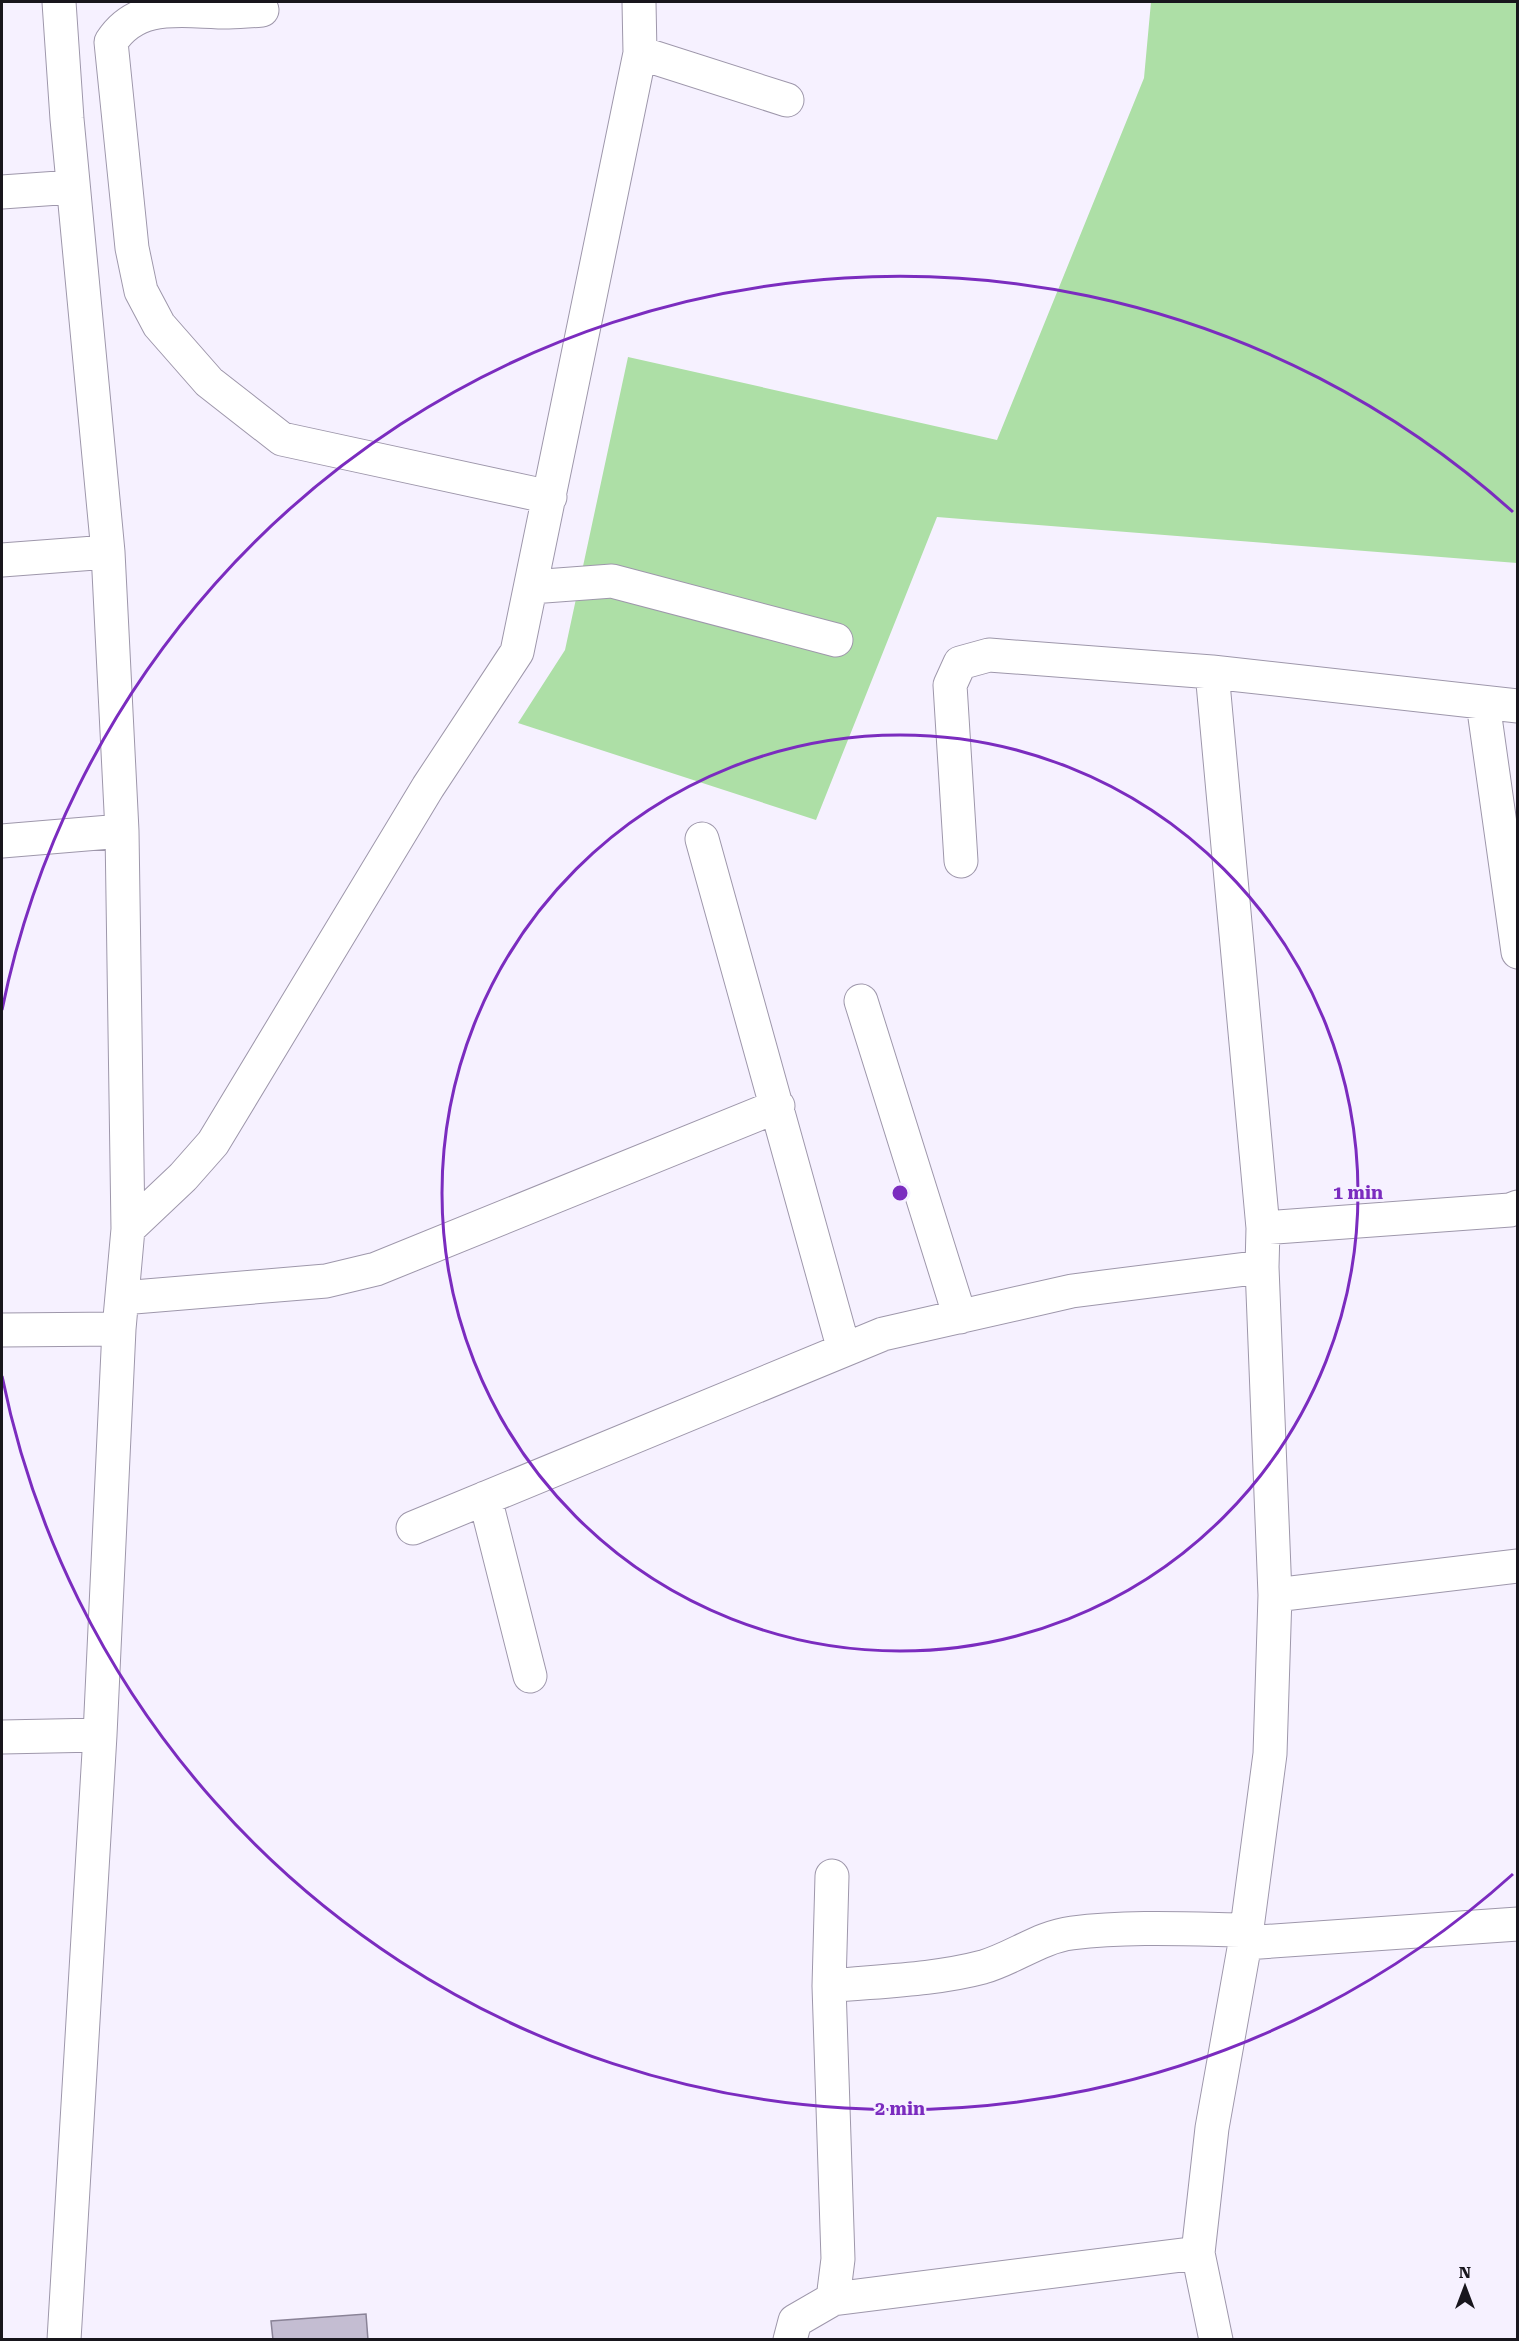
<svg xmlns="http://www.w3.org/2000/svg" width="1519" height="2341" font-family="'Roboto Serif',serif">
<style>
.green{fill:#addfa6}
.building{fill:#c4bdd2;stroke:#8a8397;stroke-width:1.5}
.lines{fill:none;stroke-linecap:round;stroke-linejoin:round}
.minor-casing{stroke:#9e97ab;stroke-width:35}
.minor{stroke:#fff;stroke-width:33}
.ring{fill:none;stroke:#7b2cbf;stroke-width:3}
.centre{fill:#7b2cbf;stroke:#f6f1ff;stroke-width:3}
.ring-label{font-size:18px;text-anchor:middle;font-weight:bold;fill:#7b2cbf;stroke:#f6f1ff;stroke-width:5;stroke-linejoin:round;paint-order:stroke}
</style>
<rect width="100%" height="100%" fill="#f6f1ff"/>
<!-- green -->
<path class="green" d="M 1151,2 L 1517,2 L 1517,563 L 937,517 L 816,820 L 518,723 L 565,650 L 628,357 L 997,440 L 1144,78 Z"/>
<!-- building -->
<path class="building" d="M 366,2314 L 368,2340 L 273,2340 L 271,2321 Z"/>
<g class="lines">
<defs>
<path id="minor" d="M 59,2 L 67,119 L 108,552 L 122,831 L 128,1229 L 119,1329 L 100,1735 L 64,2340
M 262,10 C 251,11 240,12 229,12 C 183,12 138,0 111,42 L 132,248 L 141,291 L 159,325 L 209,382 L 282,439 L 550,497
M 640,53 L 787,100
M 2,192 L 73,187
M 2,560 L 108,552
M 531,587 L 612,581 L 836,640
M 1212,672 L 1263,1228 L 1262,1267 L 1275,1595 L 1270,1754 L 1245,1943 L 1212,2128 L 1198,2253 L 1216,2340
M 1483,703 L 1518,952
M 702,839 L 844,1350
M 2,841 L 122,831
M 961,861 L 950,685 L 960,663 L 989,655 L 1212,672 L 1518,706
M 861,1001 L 960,1317
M 1263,1228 L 1510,1210 L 1518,1207
M 128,1229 L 183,1177 L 213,1143 L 428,787 L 517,652 L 640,53 L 639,2
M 122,1298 L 326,1281 L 376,1269 L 778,1106
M 2,1330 L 119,1329
M 485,1498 L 530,1676
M 413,1528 L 883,1334 L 1072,1291 L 1262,1267
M 1275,1595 L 1518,1566
M 2,1737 L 100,1735
M 1245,1943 L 1518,1924
M 829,1986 C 879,1981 934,1980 983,1967 C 1014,1958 1040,1937 1072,1933 C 1129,1926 1189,1929 1246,1930
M 833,2299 L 1198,2253
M 790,2340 L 795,2321 L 833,2299 L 838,2259 L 829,1986 L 832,1876"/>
</defs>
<!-- minor casing -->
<use href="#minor" class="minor-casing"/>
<!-- minor -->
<use href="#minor" class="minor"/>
</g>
<!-- distance rings -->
<g class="ring">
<circle cx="900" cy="1193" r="458"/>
<path d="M1513 1874A916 916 0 0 1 2 1376M2 1010A916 916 0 0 1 1513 512"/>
</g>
<circle cx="900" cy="1193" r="9" class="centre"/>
<g class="ring-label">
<text x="1358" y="1199">1 min</text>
<text x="900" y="2115">2 min</text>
</g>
<!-- border -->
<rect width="1519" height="2341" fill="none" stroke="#18161d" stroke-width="6"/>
<!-- north arrow -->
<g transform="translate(1465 2287)" stroke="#f6f1ff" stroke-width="4.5" paint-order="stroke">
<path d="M0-4.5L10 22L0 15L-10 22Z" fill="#18161d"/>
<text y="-9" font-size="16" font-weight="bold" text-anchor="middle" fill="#18161d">N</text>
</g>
</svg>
